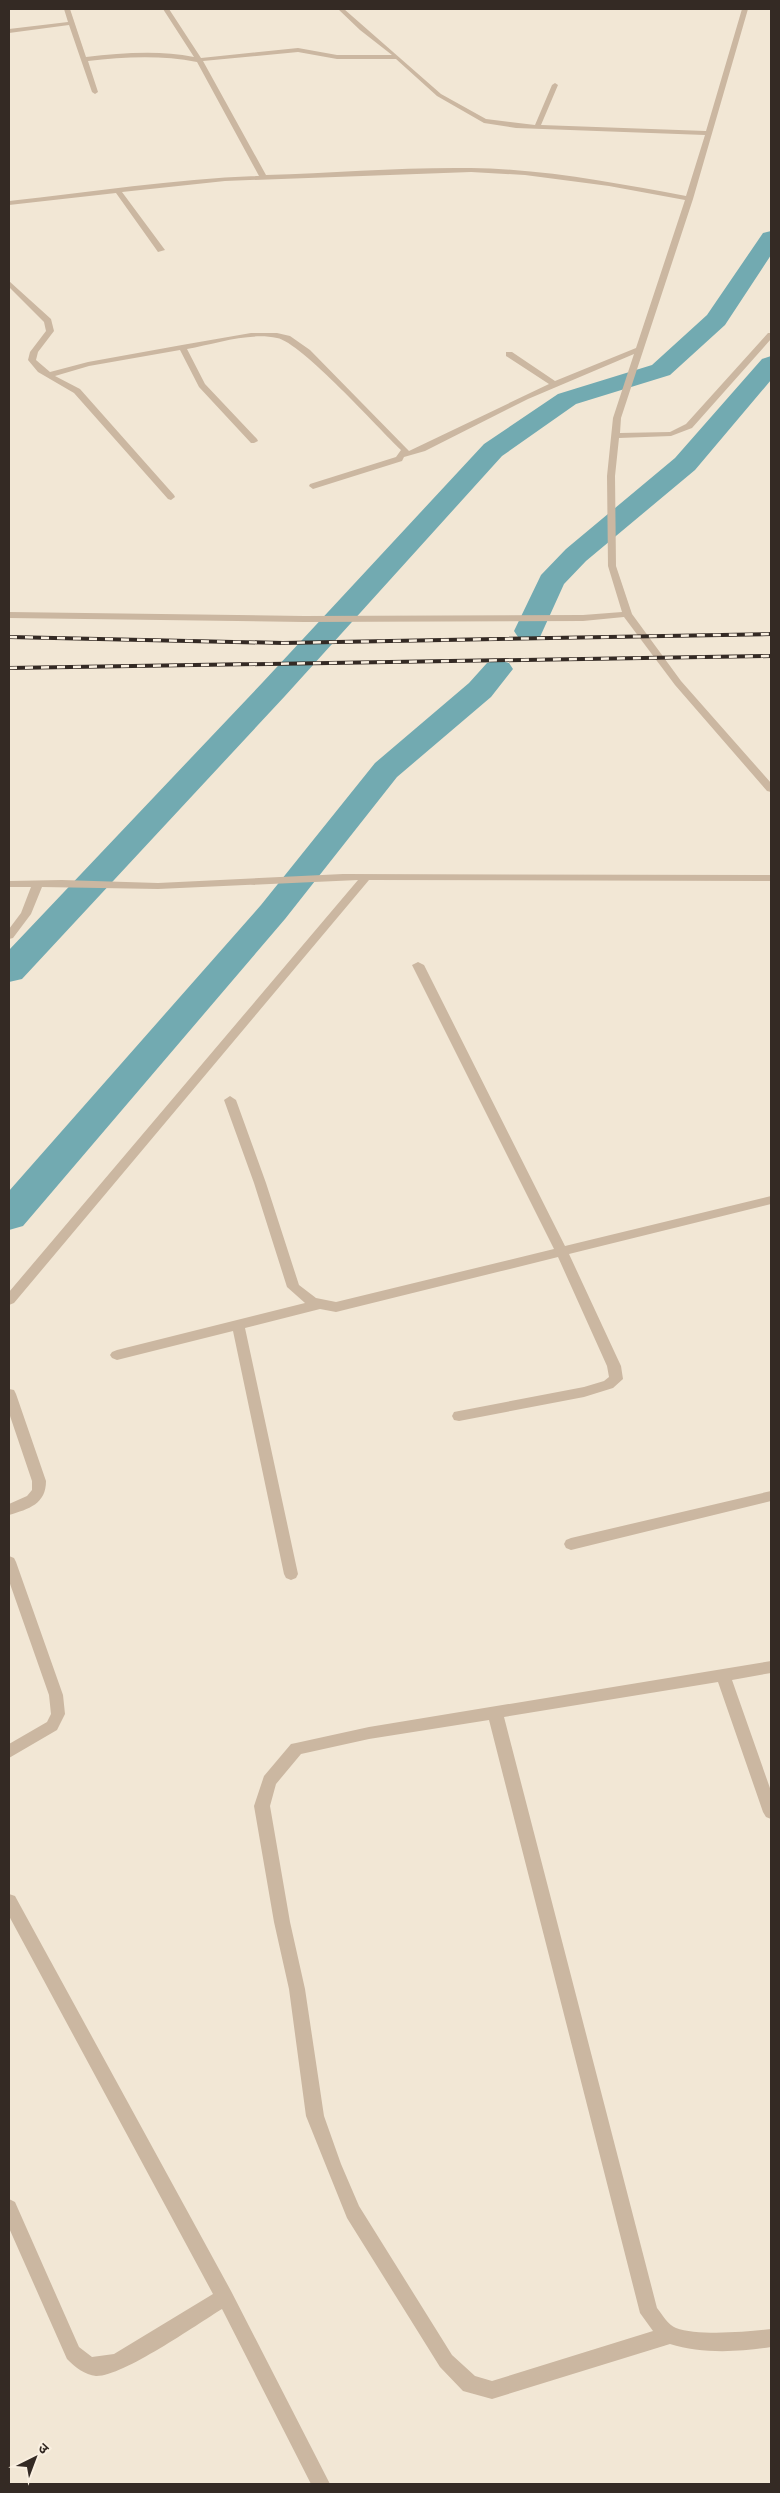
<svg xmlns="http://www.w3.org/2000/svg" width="780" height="2493" font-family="'Space Grotesk','Noto Sans Devanagari',sans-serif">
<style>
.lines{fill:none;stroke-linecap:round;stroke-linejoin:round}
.canal{fill:#72aab1;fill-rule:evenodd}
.minor{fill:#cbb7a1;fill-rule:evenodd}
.rail-casing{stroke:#342a24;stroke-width:4}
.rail{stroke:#faf0e1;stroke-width:2.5;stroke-dasharray:8;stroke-linecap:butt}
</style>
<rect width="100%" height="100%" fill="#f2e7d5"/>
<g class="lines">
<!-- canal -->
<path class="canal" d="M 771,231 L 771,255 L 725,325 L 670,375 L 576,404 L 502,456 L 285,696 L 22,979 L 9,982 L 9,950 L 263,682 L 484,444 L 558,394 L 652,365 L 707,315 L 763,233 Z
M 771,356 L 771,380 L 695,470 L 586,561 L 564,584 L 540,637 L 529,640 L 518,637 L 514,631 L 541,575 L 566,549 L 675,458 L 762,359 Z
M 498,660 L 509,663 L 513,669 L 491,697 L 397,777 L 285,919 L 23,1226 L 9,1230 L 9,1191 L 261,905 L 375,763 L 469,683 L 487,663 Z"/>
<!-- minor -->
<path class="minor" d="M 64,9 L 70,9 L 86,57 C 122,53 159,50 194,57 L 163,9 L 169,9 L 201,58 L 298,48 L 337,55 L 392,55 L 360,30 L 338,9 L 344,9 L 441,94 L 486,119 L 535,125 L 552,85 L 555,83 L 558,85 L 541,125 L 706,131 L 742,9 L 748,9 L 693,199 L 621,418 L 620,433 L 670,432 L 686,424 L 768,333 L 771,333 L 771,339 L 692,428 L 671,436 L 619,438 L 615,476 L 616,566 L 632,614 L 681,681 L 771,783 L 771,792 L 767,791 L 675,685 L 624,617 L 583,621 L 304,622 L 9,618 L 9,612 L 304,616 L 583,615 L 622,612 L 608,566 L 607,476 L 613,418 L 634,354 L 528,399 L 425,451 L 404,457 L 402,461 L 313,489 L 309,486 L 310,484 L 396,457 L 401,450 C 379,429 301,342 277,338 C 249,332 215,344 187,349 L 205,384 L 257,439 L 258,441 L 254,443 L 251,443 L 199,387 L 180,350 L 89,366 L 55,376 L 80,389 L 174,495 L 175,497 L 171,500 L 168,499 L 74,393 L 38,372 L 28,360 L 30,352 L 46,331 L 44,322 L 9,287 L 9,281 L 51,319 L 54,331 L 38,352 L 36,360 L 50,372 L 88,362 L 182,345 L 251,333 L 277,333 L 290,336 L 310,350 L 409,451 L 549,384 L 506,356 L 506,352 L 512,352 L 555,381 L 636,348 L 685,200 L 609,186 L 525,175 L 471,172 L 225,181 L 122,192 L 165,250 L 158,252 L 116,193 L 9,205 L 9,201 C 93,192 175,179 259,176 L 197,62 C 161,55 124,57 88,61 L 98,92 L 95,94 L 92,92 L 69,25 L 9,33 L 9,29 L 68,22 ZM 298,52 L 337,59 L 396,59 L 437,96 L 484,123 L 516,128 L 705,135 L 686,196 C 615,183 544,169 471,168 C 403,167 334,173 266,175 L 203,61 Z
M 343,874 L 771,875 L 771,881 L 369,880 L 14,1303 L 9,1305 L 9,1292 L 358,880 L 158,889 L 42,887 L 31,914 L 13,938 L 9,939 L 9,929 L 21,913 L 31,887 L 9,887 L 9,881 L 62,880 L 158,883 Z
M 418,962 L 424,965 L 565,1246 L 771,1196 L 771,1204 L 569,1254 L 621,1366 L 623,1379 L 613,1388 L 584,1397 L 459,1421 L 454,1420 L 452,1416 L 454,1412 L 459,1411 L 584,1387 L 604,1381 L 609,1377 L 607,1366 L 558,1257 L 336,1312 L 320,1309 L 245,1328 L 298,1574 L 296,1578 L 291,1580 L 286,1578 L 284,1574 L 233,1331 L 117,1360 L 112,1358 L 110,1355 L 112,1352 L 117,1350 L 305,1303 L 287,1287 L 254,1183 L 224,1100 L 230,1096 L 236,1100 L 266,1183 L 299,1285 L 316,1298 L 336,1302 L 554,1249 L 412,965 Z
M 9,1389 L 14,1390 L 16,1394 L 46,1481 C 46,1504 29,1509 9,1515 L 9,1504 L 27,1496 L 32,1490 L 32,1481 L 9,1413 Z
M 771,1491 L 771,1501 L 571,1550 L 566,1548 L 564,1544 L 566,1540 L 571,1538 Z
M 9,1556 L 14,1558 L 16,1562 L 63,1695 L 65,1714 L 57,1730 L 9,1758 L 9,1744 L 47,1722 L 51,1714 L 49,1695 L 9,1581 Z
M 771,1661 L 771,1673 L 732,1680 L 771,1791 L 771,1819 L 766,1817 L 763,1812 L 718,1682 L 504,1717 L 657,2308 C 662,2314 668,2325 676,2328 C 697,2336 749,2332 771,2329 L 771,2347 C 740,2352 701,2354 670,2344 L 492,2399 L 463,2391 L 440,2367 L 347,2218 L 306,2116 L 289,1989 L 274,1922 L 254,1806 L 264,1776 L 291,1744 L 296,1743 L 369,1727 ZM 489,1720 L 640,2313 L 653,2331 L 492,2381 L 475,2376 L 452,2355 L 359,2206 L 341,2164 L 324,2116 L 305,1989 L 290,1922 L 270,1806 L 276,1784 L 301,1754 L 369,1739 Z
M 9,1894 L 15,1896 L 231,2291 L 330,2484 L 311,2484 L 222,2309 C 196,2325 122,2377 96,2376 C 85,2375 75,2367 67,2359 L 9,2228 L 9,2199 L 15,2202 L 79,2347 L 92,2357 L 114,2354 L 213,2294 L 9,1916 Z"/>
<defs>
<path id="rail" d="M 9,637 L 283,643 L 771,634
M 9,668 L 771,656"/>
</defs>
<!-- rail casing -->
<use href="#rail" class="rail-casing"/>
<!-- rail -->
<use href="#rail" class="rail"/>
</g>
<!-- border -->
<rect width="780" height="2493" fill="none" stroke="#342a24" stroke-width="20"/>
<!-- north arrow -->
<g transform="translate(35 2458) rotate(42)" stroke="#faf0e1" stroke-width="4" paint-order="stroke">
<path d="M0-4L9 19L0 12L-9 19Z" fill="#342a24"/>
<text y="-8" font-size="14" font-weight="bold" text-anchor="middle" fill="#342a24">उ</text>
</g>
</svg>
